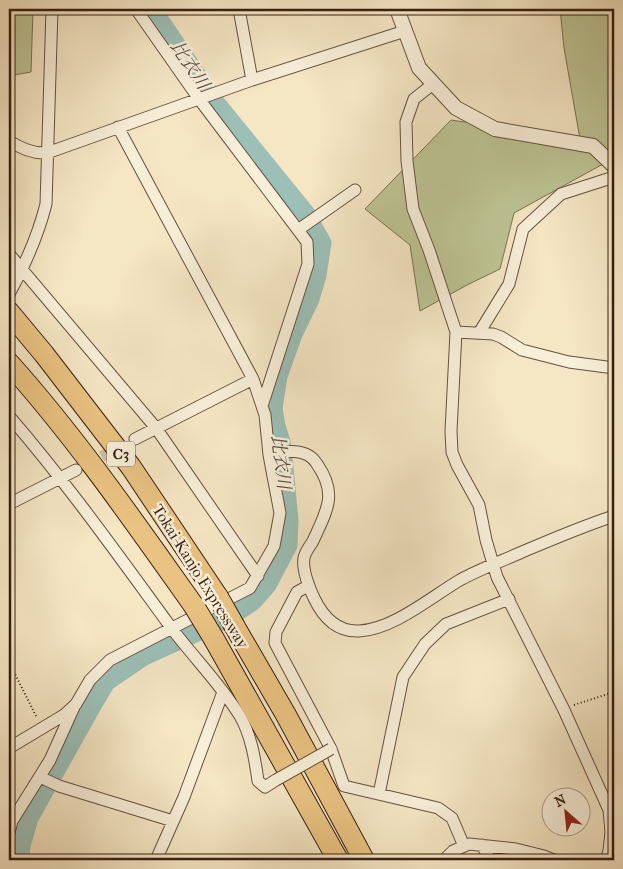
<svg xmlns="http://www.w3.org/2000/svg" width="623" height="869" font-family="'IM FELL French Canon','Noto Serif JP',serif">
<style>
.green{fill:#bdc494;stroke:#7a7154}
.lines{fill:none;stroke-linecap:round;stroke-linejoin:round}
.river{stroke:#9cbfb7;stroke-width:19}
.minor-tunnel{stroke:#cfbea1;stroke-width:11;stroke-dasharray:11 5.5;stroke-linecap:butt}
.minor-casing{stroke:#665040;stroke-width:13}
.tertiary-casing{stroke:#665040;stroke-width:16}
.motorway-casing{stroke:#371e14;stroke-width:22}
.path{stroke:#371e14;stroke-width:2;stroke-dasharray:1 2.5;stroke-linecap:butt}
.minor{stroke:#f8efd9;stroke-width:11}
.tertiary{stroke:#f8efd9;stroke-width:14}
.motorway{stroke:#eac382;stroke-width:20}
.minor-bridge-casing{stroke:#665040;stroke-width:13;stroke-linecap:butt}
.motorway-bridge-casing{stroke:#371e14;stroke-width:22;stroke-linecap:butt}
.minor-bridge{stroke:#f8efd9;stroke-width:11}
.motorway-bridge{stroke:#eac382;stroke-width:20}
.labels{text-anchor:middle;stroke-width:5;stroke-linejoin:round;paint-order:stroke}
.shield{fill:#f8efd9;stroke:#715d4f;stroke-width:1}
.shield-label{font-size:15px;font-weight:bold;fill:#371e14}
.street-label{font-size:16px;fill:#371e14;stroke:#f8efd9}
.water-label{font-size:18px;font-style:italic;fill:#554e45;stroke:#f8efd9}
</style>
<rect width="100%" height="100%" fill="#f5e6c4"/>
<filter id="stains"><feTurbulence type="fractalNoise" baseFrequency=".004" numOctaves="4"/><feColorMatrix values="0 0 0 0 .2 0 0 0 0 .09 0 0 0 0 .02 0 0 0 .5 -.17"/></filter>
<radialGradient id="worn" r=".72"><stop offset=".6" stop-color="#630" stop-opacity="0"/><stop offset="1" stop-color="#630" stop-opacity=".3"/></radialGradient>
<!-- green -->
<path class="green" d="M 9,9 L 33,9 L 31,72 L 9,76 Z
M 560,9 L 614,9 L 614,158 L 514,213 L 500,269 L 467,285 L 420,311 L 410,245 L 365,209 L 451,120 L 580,139 L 564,48 Z"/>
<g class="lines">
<!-- river -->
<path class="river" d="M 20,860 L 21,846 L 29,818 L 94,702 L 106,682 L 144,656 L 228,618 L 253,601 L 267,585 L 288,545 L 289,521 L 284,467 L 281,442 L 276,426 L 273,408 L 278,376 L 293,334 L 310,299 L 317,275 L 322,243 L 306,214 L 215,102 L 152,9"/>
<!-- minor-tunnel -->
<path class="minor-tunnel" d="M 87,464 L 135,439"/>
<defs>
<path id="minor" d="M 136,9 L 199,99 L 307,242 L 308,264 L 262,406
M 239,9 L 252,80
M 433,84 L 414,99 L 406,122 L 407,161 L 413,209 L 429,250 L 456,332 L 451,431 L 452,452 L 457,465 L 479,505 L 486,540 L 497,577 L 564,710 L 609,810 L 611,832 L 609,851 L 606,860
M 9,141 C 21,148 33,154 47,153 L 252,80 L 405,31
M 298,230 L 355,190
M 9,254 L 156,428 L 258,576
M 9,294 C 25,265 38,236 46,204 L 52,9
M 456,332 L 493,334 L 501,337 L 522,350 L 569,362 L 614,368
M 479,333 L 509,284 L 523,229 L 561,194 L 614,177
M 9,416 C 67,483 118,555 170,626 C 192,656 220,683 240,716 C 251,735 255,759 258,781 L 265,787 L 276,780
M 135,439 L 253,379
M 269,455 C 285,451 307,447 317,464 C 338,494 327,510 313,541 C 310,546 305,552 304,558 C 302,569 309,588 314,598 C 323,617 337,632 359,631 C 394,629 431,597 460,580 C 480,569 502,561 522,552 C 553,539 583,526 614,516
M 9,504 L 76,470
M 308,586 L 297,592 L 276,632 L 275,643 L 331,749 L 344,786 L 438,808 L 452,818 L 464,846
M 9,748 L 64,715 L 76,704 L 90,680 L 110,660 L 250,588 L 274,546 L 280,513 L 269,455 L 265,415 L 253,379 L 118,127
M 40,777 L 59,786 L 173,821
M 379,794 L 403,677 L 425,644 L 446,624 L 509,599
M 9,833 L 12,821 L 50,760 L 74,707
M 482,845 L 490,860
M 156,860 L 184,797 L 223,692
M 444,860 L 453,851 L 469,844 L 516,849 L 544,856 L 554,860"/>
<path id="tertiary" d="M 397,9 L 419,68 L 456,108 L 495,129 L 593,146 L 614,166"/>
<path id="motorway" d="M 9,312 L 44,354 L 131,467 L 218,597
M 9,363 C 77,439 135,523 194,606
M 235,627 L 286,715 L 364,860
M 214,639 L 338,860"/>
</defs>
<!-- minor casing -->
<use href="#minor" class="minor-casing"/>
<!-- tertiary casing -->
<use href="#tertiary" class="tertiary-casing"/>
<!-- motorway casing -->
<use href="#motorway" class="motorway-casing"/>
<!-- path -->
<path class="path" d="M 9,662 L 37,718
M 574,705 L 614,692"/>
<!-- minor -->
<use href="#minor" class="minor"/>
<!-- tertiary -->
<use href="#tertiary" class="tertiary"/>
<!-- motorway -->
<use href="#motorway" class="motorway"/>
<defs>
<path id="minor-bridge" d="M 276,780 L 331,749"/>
<path id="motorway-bridge" d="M 218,597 L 235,627
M 194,606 L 214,639"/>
</defs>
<!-- minor-bridge casing -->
<use href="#minor-bridge" class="minor-bridge-casing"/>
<!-- motorway-bridge casing -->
<use href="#motorway-bridge" class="motorway-bridge-casing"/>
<!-- minor-bridge -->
<use href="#minor-bridge" class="minor-bridge"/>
<!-- motorway-bridge -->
<use href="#motorway-bridge" class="motorway-bridge"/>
</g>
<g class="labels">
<!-- shield labels -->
<rect class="shield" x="107" y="441.5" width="28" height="25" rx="4"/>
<g class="shield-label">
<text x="121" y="459">C3</text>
</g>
<!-- street labels -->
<g class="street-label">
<text transform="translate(201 576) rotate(58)" y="6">Tokai-Kanjo Expressway</text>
</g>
<!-- water labels -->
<g class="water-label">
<text transform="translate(190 65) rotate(56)" y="6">比衣川</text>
<text transform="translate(281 462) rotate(83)" y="6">比衣川</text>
</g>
</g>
<!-- margin -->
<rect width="623" height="869" fill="none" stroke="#f5e6c4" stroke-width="30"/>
<rect x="10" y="10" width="603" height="849" fill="none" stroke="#371e14" stroke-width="2.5"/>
<rect x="15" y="15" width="593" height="839" fill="none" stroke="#371e14"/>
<!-- north arrow -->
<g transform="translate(566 812) rotate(333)"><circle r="24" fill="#f8efd9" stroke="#ab9b8a"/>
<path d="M0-4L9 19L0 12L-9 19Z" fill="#8f2418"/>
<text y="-8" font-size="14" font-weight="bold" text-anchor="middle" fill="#371e14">N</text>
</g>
<rect width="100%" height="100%" filter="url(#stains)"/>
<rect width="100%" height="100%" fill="url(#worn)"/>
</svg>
